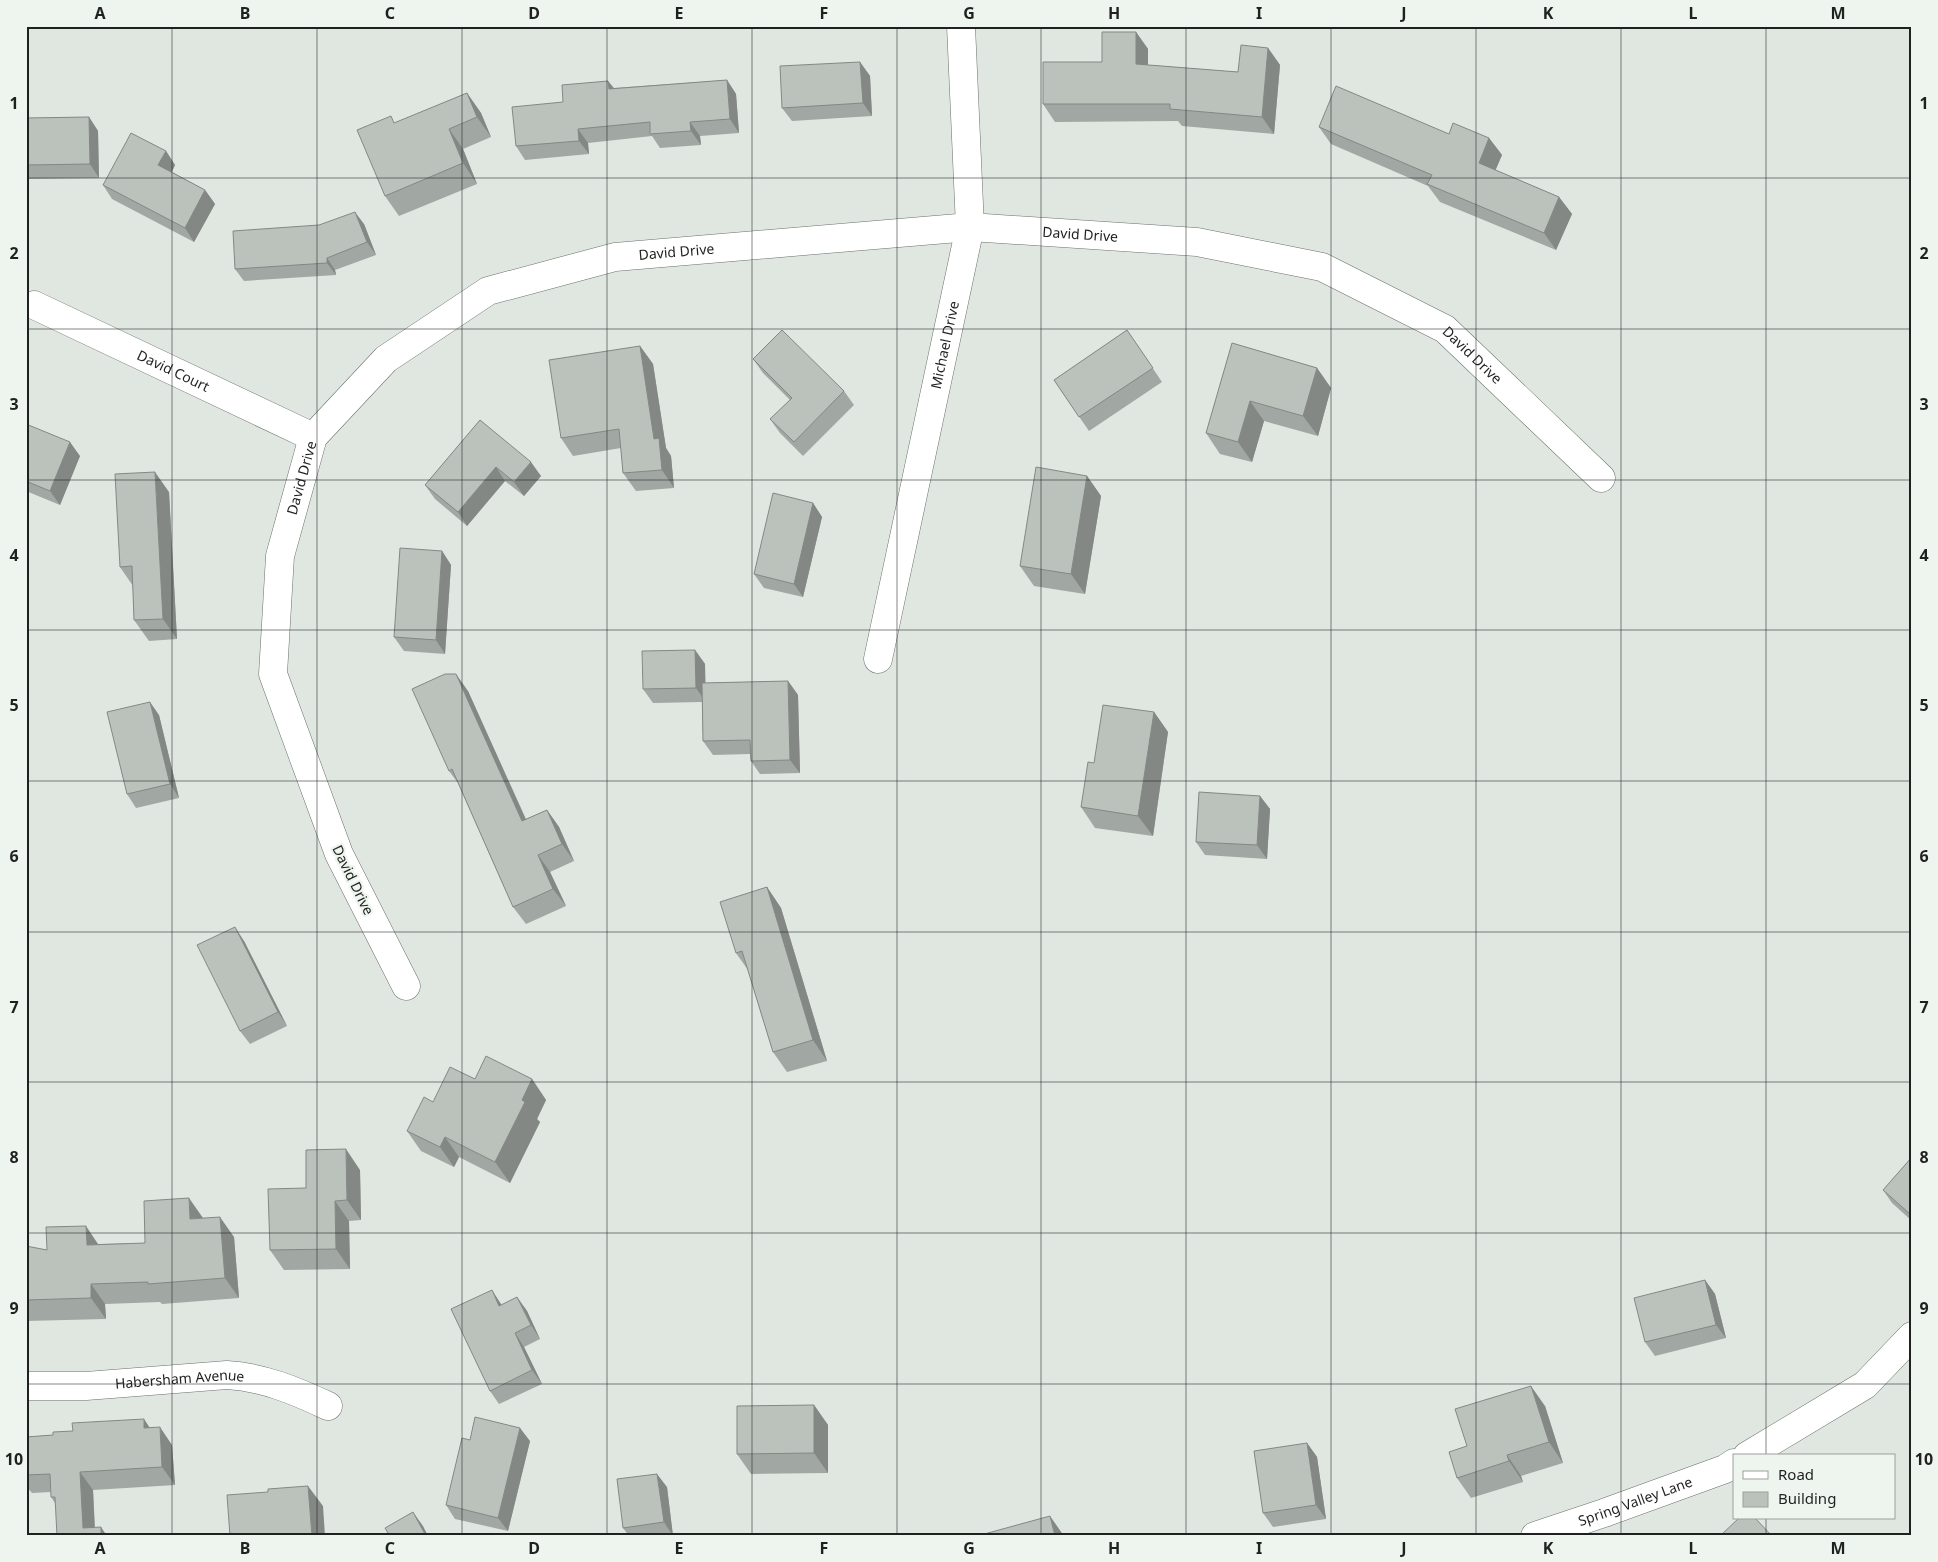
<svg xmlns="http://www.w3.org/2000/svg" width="1938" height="1562" font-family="'Noto Sans',sans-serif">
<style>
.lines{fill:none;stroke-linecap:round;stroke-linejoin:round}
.minor-casing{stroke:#6a706b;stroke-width:29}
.minor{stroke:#fff;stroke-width:28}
.wall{fill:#a1a7a2}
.shaded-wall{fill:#838884}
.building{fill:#bbc2bc;stroke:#838884}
.grid{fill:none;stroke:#1f211f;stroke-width:1;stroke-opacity:0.55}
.labels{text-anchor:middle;stroke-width:4.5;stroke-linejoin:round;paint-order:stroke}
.street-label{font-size:14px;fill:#1f211f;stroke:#eef4ee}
.neatline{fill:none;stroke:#1f211f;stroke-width:2}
.grid-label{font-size:16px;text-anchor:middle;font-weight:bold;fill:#1f211f}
</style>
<rect width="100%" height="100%" fill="#e0e7e1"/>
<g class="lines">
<defs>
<g id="minor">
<path id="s1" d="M 34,305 L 313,437"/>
<path id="s2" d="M 878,659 L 970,227 L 961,26"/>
<path id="s3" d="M 406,986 L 339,854 L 273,674 L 280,556 L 313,437 L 386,359 L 488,291 L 615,257 L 970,227 L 1197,242 L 1322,267 L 1445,329 L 1601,478"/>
<path id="s4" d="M 26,1386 L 86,1386 L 227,1375 C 263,1377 296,1391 328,1406"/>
<path d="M 1747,1456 L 1865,1385 L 1912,1336"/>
<path id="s5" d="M 1535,1536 L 1604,1513 L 1725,1469 L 1734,1463"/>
</g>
</defs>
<!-- minor casing -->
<use href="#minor" class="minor-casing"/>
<!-- minor -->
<use href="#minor" class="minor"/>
</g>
<!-- wall -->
<path class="wall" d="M 1136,32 L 1148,49 L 1148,65 L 1238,72 L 1268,48 L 1280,65 L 1274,134 L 1182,126 L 1178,121 L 1055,122 L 1043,104 L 1102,62 Z
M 860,62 L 870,76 L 872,116 L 792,121 L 782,108 Z
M 727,80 L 736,94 L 739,133 L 700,136 L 701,145 L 660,148 L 652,136 L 588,143 L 589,154 L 525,160 L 516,146 L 563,102 L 608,81 L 614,88 Z
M 467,93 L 481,113 L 491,137 L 463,149 L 477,184 L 399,216 L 385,196 L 396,123 Z
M 89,117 L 98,131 L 99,178 L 26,179 L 26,118 Z
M 1319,127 L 1449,134 L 1489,138 L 1502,155 L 1495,170 L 1559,197 L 1572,214 L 1556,250 L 1440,202 L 1428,186 L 1331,144 Z
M 166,151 L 175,165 L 172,172 L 205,190 L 215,204 L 194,242 L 112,199 L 103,185 Z
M 364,224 L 376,255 L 335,270 L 336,275 L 244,281 L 235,269 Z
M 1127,330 L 1162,382 L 1089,431 L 1054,380 Z
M 1232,343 L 1317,368 L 1331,388 L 1318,436 L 1264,421 L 1252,462 L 1220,454 L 1206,433 Z
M 640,346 L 653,364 L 666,448 L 671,456 L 674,488 L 636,491 L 623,473 L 621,448 L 573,456 L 561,438 Z
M 753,359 L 844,391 L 854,405 L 803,456 L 780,433 L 770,419 L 790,400 L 763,373 Z
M 480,420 L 541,476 L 524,496 L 505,481 L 467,526 L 435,499 L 425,485 Z
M 26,424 L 80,456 L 60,505 L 26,491 Z
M 1087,476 L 1101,496 L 1085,594 L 1034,586 L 1020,566 Z
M 169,492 L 177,639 L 149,641 L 134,620 L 133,586 L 120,567 Z
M 813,503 L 822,517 L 803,597 L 764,588 L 754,574 Z
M 442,551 L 451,565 L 445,654 L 404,651 L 394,637 Z
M 695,650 L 705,664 L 705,683 L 788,681 L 798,695 L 800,773 L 760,774 L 751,761 L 750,754 L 713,755 L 703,741 L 702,702 L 653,703 L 643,689 Z
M 468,691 L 526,819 L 547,810 L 559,827 L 574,861 L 550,872 L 566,906 L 526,924 L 513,907 L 458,783 L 449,771 Z
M 1154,712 L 1168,732 L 1153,836 L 1095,828 L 1081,807 Z
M 159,715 L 179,798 L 136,808 L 127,794 Z
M 1260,796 L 1270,809 L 1267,859 L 1205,855 L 1196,842 Z
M 767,887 L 781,908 L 827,1061 L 787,1072 L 773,1052 L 748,970 L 736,953 Z
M 244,941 L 287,1026 L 250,1044 L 240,1031 Z
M 475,1079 L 532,1079 L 546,1100 L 537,1119 L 540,1122 L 510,1183 L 459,1157 L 454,1167 L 421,1151 L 407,1131 L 433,1102 Z
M 1912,1157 L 1912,1221 L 1892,1203 L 1883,1190 Z
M 360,1170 L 361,1220 L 349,1221 L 350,1269 L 284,1270 L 270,1250 L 306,1188 Z
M 203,1218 L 234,1237 L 239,1298 L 162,1304 L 160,1302 L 105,1304 L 106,1319 L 26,1321 L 26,1246 L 47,1250 L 99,1244 L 145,1243 Z
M 1705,1280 L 1715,1294 L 1726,1338 L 1655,1356 L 1645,1342 Z
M 517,1297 L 527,1311 L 540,1339 L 524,1347 L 542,1384 L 499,1404 L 490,1391 L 502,1305 Z
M 814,1405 L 828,1425 L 828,1473 L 751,1474 L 737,1454 Z
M 1545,1406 L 1563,1463 L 1521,1476 L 1523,1482 L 1471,1498 L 1457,1478 L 1467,1446 Z
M 150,1428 L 172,1445 L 175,1485 L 93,1490 L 95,1528 L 55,1503 L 51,1497 L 51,1492 L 32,1493 L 26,1486 L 26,1437 Z
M 470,1440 L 530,1441 L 508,1531 L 455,1519 L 446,1505 Z
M 1307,1443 L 1317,1457 L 1326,1519 L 1273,1527 L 1263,1513 Z
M 667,1487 L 673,1536 L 629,1536 L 623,1528 Z"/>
<!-- shaded-wall -->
<path class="shaded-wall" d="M 1136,32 L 1148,49 L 1148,81 L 1136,64 Z
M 1268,48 L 1280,65 L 1274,134 L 1262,117 Z
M 860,62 L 870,76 L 872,116 L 863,103 Z
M 727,80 L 736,94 L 739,133 L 730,119 Z
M 608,81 L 618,94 L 609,89 Z
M 467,93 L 481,113 L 491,137 L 477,117 Z
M 89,117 L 98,131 L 99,178 L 90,164 Z
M 690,122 L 700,136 L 701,145 L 691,131 Z
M 449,129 L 463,149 L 477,184 L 463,163 Z
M 578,129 L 588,143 L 589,154 L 579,141 Z
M 1489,138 L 1502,155 L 1491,181 L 1479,163 Z
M 166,151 L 175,165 L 168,179 L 158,165 Z
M 205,190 L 215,204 L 194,242 L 185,228 Z
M 1559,197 L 1572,214 L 1556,250 L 1544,233 Z
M 355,212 L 364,224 L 376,255 L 367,242 Z
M 327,258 L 335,270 L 336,275 L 327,263 Z
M 640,346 L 653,364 L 666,448 L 671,456 L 674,488 L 662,470 L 654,439 Z
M 1317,368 L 1331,388 L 1318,436 L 1303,416 Z
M 1250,401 L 1264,421 L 1252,462 L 1238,442 Z
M 70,442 L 80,456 L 60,505 L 50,491 Z
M 531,462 L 541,476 L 524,496 L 514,482 Z
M 496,467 L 505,481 L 467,526 L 458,512 Z
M 155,472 L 169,492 L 177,639 L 163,619 Z
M 1087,476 L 1101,496 L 1085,594 L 1071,574 Z
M 813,503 L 822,517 L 803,597 L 794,584 Z
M 442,551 L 451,565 L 445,654 L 436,640 Z
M 695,650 L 705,664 L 706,702 L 696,688 Z
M 456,674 L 468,691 L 534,838 L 522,821 Z
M 788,681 L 798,695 L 800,773 L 790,760 Z
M 150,702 L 159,715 L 179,798 L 170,784 Z
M 1154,712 L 1168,732 L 1153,836 L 1138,816 Z
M 1260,796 L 1270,809 L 1267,859 L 1257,845 Z
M 547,810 L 559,827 L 574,861 L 562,844 Z
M 538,855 L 550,872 L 566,906 L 553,889 Z
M 767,887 L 781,908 L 827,1061 L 813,1040 Z
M 235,927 L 244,941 L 287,1026 L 278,1012 Z
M 532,1079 L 546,1100 L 537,1119 L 540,1122 L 510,1183 L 495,1162 L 522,1100 Z
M 445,1137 L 459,1157 L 454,1167 L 440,1147 Z
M 346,1149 L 360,1170 L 361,1220 L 347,1200 Z
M 189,1198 L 203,1218 L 190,1219 Z
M 335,1201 L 349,1221 L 350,1269 L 336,1249 Z
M 220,1217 L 234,1237 L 239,1298 L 225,1278 Z
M 86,1226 L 100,1247 L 87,1245 Z
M 1705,1280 L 1715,1294 L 1726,1338 L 1716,1325 Z
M 91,1284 L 105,1304 L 106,1319 L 91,1298 Z
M 492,1290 L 501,1304 L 509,1319 L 499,1306 Z
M 517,1297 L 527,1311 L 540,1339 L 531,1325 Z
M 515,1333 L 524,1347 L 542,1384 L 532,1370 Z
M 1531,1386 L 1545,1406 L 1563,1463 L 1549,1442 Z
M 814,1405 L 828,1425 L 828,1473 L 814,1453 Z
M 144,1419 L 156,1437 L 144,1428 Z
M 160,1427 L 172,1445 L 175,1485 L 162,1467 Z
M 520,1428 L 530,1441 L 508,1531 L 498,1518 Z
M 1307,1443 L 1317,1457 L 1326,1519 L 1316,1505 Z
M 1507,1455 L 1521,1476 L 1523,1482 L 1509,1461 Z
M 80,1472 L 93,1490 L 95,1536 L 83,1528 Z
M 657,1474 L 667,1487 L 673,1536 L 664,1522 Z
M 308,1486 L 323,1506 L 325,1536 L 312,1536 Z
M 413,1512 L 423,1526 L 428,1536 L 426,1536 Z
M 1050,1516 L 1064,1536 L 1055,1536 Z
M 101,1527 L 107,1536 L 101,1536 Z"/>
<!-- building -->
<path class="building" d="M 1102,32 L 1136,32 L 1136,64 L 1238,72 L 1241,45 L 1268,48 L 1262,117 L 1170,109 L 1170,104 L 1043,104 L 1043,62 L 1102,62 Z
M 860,62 L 863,103 L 782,108 L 780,66 Z
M 727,80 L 730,119 L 690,122 L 691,131 L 650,134 L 650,122 L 578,129 L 579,141 L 516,146 L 512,107 L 563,102 L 562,85 L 608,81 L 609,89 Z
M 1336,86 L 1449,134 L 1453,123 L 1489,138 L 1479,163 L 1559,197 L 1544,233 L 1427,184 L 1432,175 L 1319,127 Z
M 467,93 L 477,117 L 449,129 L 463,163 L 385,196 L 357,130 L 391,116 L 394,123 Z
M 89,117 L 90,164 L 26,165 L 26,118 Z
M 131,133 L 166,151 L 158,165 L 205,190 L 185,228 L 103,185 Z
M 355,212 L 367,242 L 327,258 L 327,263 L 235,269 L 233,231 L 319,225 Z
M 782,330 L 844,391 L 794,442 L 770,419 L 792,398 L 753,359 Z
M 1127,330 L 1153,368 L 1079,417 L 1054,380 Z
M 1232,343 L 1317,368 L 1303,416 L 1250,401 L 1238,442 L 1206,433 Z
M 640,346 L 654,439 L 659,438 L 662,470 L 623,473 L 619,429 L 561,438 L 549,360 Z
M 480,420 L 531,462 L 514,482 L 496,467 L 458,512 L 425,485 Z
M 26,424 L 70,442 L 50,491 L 26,481 Z
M 1036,467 L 1087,476 L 1071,574 L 1020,566 Z
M 155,472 L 163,619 L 134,620 L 132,566 L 120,567 L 115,474 Z
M 773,493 L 813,503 L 794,584 L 754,574 Z
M 400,548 L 442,551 L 436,640 L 394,637 Z
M 695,650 L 696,688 L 643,689 L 642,651 Z
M 445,674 L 456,674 L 522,821 L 547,810 L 562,844 L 538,855 L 553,889 L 513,907 L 452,769 L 449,771 L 412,689 Z
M 788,681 L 790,760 L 751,761 L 750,740 L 703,741 L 702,683 Z
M 150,702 L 170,784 L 127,794 L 107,712 Z
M 1103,705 L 1154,712 L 1138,816 L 1081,807 L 1088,762 L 1094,763 Z
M 1199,792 L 1260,796 L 1257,845 L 1196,842 Z
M 767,887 L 813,1040 L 773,1052 L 742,951 L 736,953 L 720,902 Z
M 235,927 L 278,1012 L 240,1031 L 197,945 Z
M 486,1056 L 532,1079 L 522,1100 L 525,1102 L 495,1162 L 445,1137 L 440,1147 L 407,1131 L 424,1097 L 433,1102 L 450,1067 L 475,1079 Z
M 346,1149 L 347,1200 L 335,1201 L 336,1249 L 270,1250 L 268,1189 L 306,1188 L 306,1150 Z
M 1912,1157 L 1912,1212 L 1910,1214 L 1883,1190 Z
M 189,1198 L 190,1219 L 220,1217 L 225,1278 L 148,1284 L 148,1282 L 91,1284 L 91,1298 L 26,1300 L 26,1246 L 47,1250 L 46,1227 L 86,1226 L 87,1245 L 145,1243 L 144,1201 Z
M 1705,1280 L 1716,1325 L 1645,1342 L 1634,1298 Z
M 492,1290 L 499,1306 L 517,1297 L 531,1325 L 515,1333 L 532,1370 L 490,1391 L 451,1309 Z
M 1531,1386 L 1549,1442 L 1507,1455 L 1509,1461 L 1457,1478 L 1449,1452 L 1467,1446 L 1455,1409 Z
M 814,1405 L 814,1453 L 737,1454 L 737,1406 Z
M 475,1417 L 520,1428 L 498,1518 L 446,1505 L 462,1438 L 470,1440 Z
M 144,1419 L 144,1428 L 160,1427 L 162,1467 L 80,1472 L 83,1528 L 101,1527 L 101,1536 L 57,1536 L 55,1497 L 51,1497 L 50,1474 L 26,1475 L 26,1437 L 53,1435 L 53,1432 L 73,1431 L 72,1423 Z
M 1307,1443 L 1316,1505 L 1263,1513 L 1254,1451 Z
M 657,1474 L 664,1522 L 623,1528 L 617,1479 Z
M 308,1486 L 312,1536 L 230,1536 L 227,1495 L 268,1492 L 268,1489 Z
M 413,1512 L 426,1536 L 383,1536 L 388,1533 L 385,1528 Z
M 1050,1516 L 1055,1536 L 977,1536 Z
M 1739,1518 L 1755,1518 L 1772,1536 L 1720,1536 Z"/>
<!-- grid -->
<path class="grid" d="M 172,26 L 172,1536M 317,26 L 317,1536M 462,26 L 462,1536M 607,26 L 607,1536M 752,26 L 752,1536M 897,26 L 897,1536M 1041,26 L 1041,1536M 1186,26 L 1186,1536M 1331,26 L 1331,1536M 1476,26 L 1476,1536M 1621,26 L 1621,1536M 1766,26 L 1766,1456M 26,178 L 1912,178M 26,329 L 1912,329M 26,480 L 1912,480M 26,630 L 1912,630M 26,781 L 1912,781M 26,932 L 1912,932M 26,1082 L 1912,1082M 26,1233 L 1912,1233M 26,1384 L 1912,1384M 1766,1518 L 1766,1536"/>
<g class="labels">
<!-- street labels -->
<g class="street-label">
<text dy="5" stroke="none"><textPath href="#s3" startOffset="1409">David Drive</textPath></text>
<text dy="5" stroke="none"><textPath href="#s3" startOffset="1004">David Drive</textPath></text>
<text dy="5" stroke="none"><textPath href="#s2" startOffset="321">Michael Drive</textPath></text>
<text dy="5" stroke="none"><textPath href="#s3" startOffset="1829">David Drive</textPath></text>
<text dy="5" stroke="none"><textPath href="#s1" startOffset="154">David Court</textPath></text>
<text dy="5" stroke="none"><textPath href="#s3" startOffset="539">David Drive</textPath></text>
<text transform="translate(353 880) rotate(64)" y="5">David Drive</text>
<text dy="5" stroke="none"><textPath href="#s4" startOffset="154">Habersham Avenue</textPath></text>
<text dy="5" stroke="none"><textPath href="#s5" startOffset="106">Spring Valley Lane</textPath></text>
</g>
</g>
<!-- border -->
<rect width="1938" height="1562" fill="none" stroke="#eef4ee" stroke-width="55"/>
<!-- legend -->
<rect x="1733" y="1454" width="162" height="65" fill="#eef4ee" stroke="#9ba09b"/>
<rect x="1743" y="1471" width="25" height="8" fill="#ffffff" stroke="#9ba09b"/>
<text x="1778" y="1480" font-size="15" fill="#1f211f">Road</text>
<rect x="1743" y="1492" width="25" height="15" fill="#bbc2bc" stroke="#9ba09b"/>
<text x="1778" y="1504" font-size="15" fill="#1f211f">Building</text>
<rect x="28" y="28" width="1882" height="1506" class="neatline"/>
<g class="grid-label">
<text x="100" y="19">A</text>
<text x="245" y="19">B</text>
<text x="390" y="19">C</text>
<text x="534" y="19">D</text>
<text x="679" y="19">E</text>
<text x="824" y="19">F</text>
<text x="969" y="19">G</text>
<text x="1114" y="19">H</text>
<text x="1259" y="19">I</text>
<text x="1404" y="19">J</text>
<text x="1548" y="19">K</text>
<text x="1693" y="19">L</text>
<text x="1838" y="19">M</text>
<text x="14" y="109">1</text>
<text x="1924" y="109">1</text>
<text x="14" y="259">2</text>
<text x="1924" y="259">2</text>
<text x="14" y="410">3</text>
<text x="1924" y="410">3</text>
<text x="14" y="561">4</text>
<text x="1924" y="561">4</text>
<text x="14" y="711">5</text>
<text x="1924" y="711">5</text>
<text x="14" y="862">6</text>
<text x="1924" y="862">6</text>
<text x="14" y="1013">7</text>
<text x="1924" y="1013">7</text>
<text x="14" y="1163">8</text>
<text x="1924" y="1163">8</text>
<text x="14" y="1314">9</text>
<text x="1924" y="1314">9</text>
<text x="14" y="1465">10</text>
<text x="1924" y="1465">10</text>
<text x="100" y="1554">A</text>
<text x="245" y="1554">B</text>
<text x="390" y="1554">C</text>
<text x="534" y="1554">D</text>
<text x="679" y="1554">E</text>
<text x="824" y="1554">F</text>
<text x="969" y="1554">G</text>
<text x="1114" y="1554">H</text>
<text x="1259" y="1554">I</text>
<text x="1404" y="1554">J</text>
<text x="1548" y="1554">K</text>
<text x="1693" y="1554">L</text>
<text x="1838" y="1554">M</text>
</g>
</svg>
